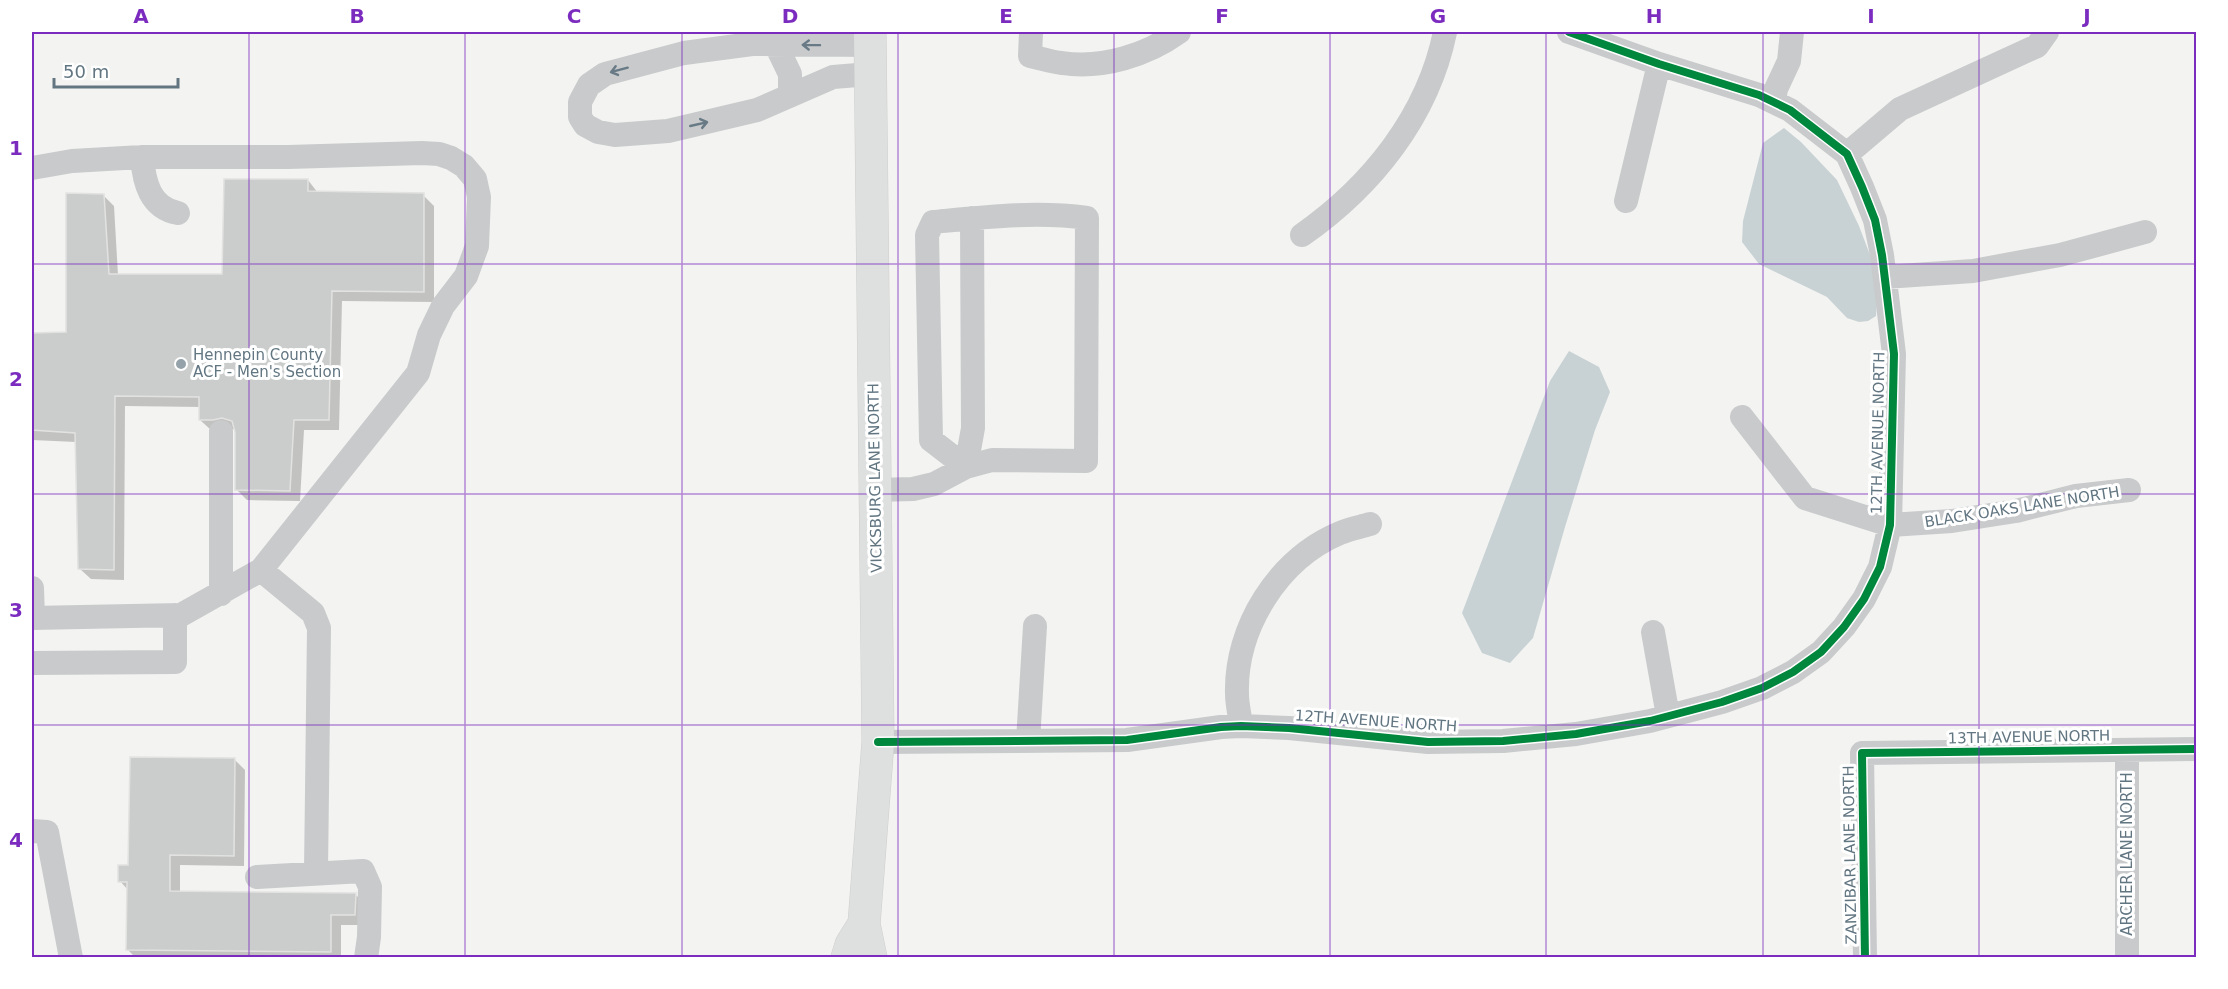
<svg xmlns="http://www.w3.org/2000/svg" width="2228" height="989" font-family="'DejaVu Sans',sans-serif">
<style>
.water{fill:#c8d2d4}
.shadow{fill:#0003}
.building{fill:#cbcdcd;stroke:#e2e2e1;stroke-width:1.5}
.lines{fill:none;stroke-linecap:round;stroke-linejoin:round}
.major-casing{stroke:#cfcfcf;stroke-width:33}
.minor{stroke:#c8cacb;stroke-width:24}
.major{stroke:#dedfdf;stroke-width:32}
.cycleway-casing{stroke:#fff;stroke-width:11}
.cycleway{stroke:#00873e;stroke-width:8}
.oneway{stroke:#677a86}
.grid{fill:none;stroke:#7b2cbf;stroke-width:1.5;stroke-opacity:0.55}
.poi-dot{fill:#95a2a9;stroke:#fff;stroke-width:2}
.labels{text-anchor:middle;stroke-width:6;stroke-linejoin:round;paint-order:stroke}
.poi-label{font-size:15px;fill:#627682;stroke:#fff;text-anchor:start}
.street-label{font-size:15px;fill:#627682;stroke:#fff}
.neatline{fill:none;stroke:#7b2cbf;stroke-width:2}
.grid-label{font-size:20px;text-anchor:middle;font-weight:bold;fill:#7b2cbf}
</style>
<rect width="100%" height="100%" fill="#f3f3f1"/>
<!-- water -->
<path class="water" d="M 1784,128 L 1801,142 L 1837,180 L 1859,226 L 1878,276 L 1876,316 L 1868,321 L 1859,322 L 1847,318 L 1827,297 L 1759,264 L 1742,242 L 1743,221 L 1763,143 Z
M 1569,351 L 1599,367 L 1610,392 L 1595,430 L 1565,527 L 1533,638 L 1510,663 L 1482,653 L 1462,613 L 1550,381 Z"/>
<!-- shadow -->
<path class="shadow" d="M 308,180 L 318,193 L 423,195 L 434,206 L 434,302 L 342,301 L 339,430 L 304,430 L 300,501 L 247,500 L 237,490 L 236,429 L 211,430 L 200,420 L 201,407 L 125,406 L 124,580 L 91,579 L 80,569 L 76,442 L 32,440 L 32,334 L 67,333 L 103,195 L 114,206 L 118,275 L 224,275 Z
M 234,759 L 245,770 L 244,866 L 180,865 L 180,893 L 355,894 L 366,905 L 365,925 L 341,925 L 341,958 L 136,958 L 128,950 L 128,890 L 120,881 L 130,866 Z"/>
<!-- building -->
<path class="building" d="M 224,179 L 308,179 L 308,191 L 424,193 L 424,292 L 332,291 L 329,420 L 294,420 L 290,491 L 235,490 L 235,432 L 232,421 L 222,418 L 213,420 L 199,420 L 199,397 L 115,396 L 114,570 L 78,569 L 75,433 L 32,430 L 32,333 L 66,332 L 66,193 L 104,194 L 109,274 L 222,274 Z
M 130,757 L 235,758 L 234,856 L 170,855 L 170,891 L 356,893 L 355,915 L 331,915 L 331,952 L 126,950 L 127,882 L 118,882 L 118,865 L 128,865 Z"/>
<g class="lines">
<defs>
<path id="major" d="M 870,32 L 878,742 L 864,924 L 871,958
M 847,958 L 851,945 L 864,924"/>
</defs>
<!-- major casing -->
<use href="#major" class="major-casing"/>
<!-- minor -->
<path class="minor" d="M 1031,32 L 1030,56 C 1040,58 1051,62 1062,63 C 1103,69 1147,55 1179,32
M 776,45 L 790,74 L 790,95
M 870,45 L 752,44 L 684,53 L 605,74 L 589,85 L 580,102 L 580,117 L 585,125 L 598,132 L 615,135 L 668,131 L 757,110 L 833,77 L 870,74
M 1774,102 L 1776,89 L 1789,61 L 1792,32
M 1847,154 L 1900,109 L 2037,46 L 2047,32
M 142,157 C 144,182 150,208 178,213
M 32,168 L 72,161 L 142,157 L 288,157 L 422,153 L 439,154 L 451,158 L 464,166 L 475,179 L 479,197 L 477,246 L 466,276 L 443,306 L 429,335 L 418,373 L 261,570 L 181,615 L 32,618
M 1626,201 L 1659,64
M 1302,235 C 1372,186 1428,116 1445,32
M 1885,277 L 1973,271 L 2060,255 L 2145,232
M 1742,417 L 1805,498 L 1890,525 L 1952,521 L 2016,511 L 2076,496 L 2129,490
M 875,490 L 913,489 L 934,484 L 966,467 L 992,460 L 1086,461 L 1087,218 C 1036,211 985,217 933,222 L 927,235 L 931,440 L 966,467 L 973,428 L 972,218
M 261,570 L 313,613 L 319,628 L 316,872
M 32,588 L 33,618
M 221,594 L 221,432
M 1653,632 L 1668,716
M 32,663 L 175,662 L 175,615
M 1241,726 C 1240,715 1237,705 1237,694 C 1235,628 1278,559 1340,533 C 1349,529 1360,527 1370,524
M 1028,741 L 1035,626
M 878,742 L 1127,740 L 1221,727 L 1241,726 L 1289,728 L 1428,742 L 1503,741 L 1576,734 L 1650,721 L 1722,702 L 1762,688 L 1793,672 L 1821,652 L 1844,627 L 1864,599 L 1880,567 L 1890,525 L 1894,354 L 1882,255 L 1875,220 L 1862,187 L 1847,154 L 1790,110 L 1759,95 L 1659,64 L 1569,32
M 2127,750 L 2127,958
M 32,831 L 47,832 L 71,958
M 257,877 L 363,871 L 370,887 L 369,937 L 366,958
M 1865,958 L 1862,753 L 2196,749"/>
<!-- major -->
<use href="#major" class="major"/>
<defs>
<path id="cycleway" d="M 878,742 L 1127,740 L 1221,727 L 1241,726 L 1289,728 L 1428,742 L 1503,741 L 1576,734 L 1650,721 L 1722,702 L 1762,688 L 1793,672 L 1821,652 L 1844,627 L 1864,599 L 1880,567 L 1890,525 L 1894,354 L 1882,255 L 1875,220 L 1862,187 L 1847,154 L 1790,110 L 1759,95 L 1659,64 L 1569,32
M 1865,958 L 1862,753 L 2196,749"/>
</defs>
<!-- cycleway casing -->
<use href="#cycleway" class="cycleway-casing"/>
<!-- cycleway -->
<use href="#cycleway" class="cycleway"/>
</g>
<!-- one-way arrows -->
<defs><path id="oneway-shaft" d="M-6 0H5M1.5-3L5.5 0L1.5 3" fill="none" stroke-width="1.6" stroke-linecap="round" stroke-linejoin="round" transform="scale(1.5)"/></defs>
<g class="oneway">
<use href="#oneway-shaft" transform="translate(811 45) rotate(-179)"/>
<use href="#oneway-shaft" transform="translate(619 70) rotate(165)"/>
<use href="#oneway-shaft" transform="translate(699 124) rotate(-13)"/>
</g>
<!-- grid -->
<path class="grid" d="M 249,32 L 249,958M 465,32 L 465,958M 682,32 L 682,958M 898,32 L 898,958M 1114,32 L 1114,958M 1330,32 L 1330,958M 1546,32 L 1546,958M 1763,32 L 1763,958M 1979,32 L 1979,958M 32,264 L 2196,264M 32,494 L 2196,494M 32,725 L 2196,725"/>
<!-- markers -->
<circle class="poi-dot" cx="181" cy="364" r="6"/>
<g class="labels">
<!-- poi labels -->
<g class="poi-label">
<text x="193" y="360">Hennepin County<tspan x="193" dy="17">ACF - Men's Section</tspan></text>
</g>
<!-- street labels -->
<g class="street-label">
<text transform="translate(1878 433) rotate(-89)" y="5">12TH AVENUE NORTH</text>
<text transform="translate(875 478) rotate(-91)" y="5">VICKSBURG LANE NORTH</text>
<text transform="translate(2022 507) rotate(-9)" y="5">BLACK OAKS LANE NORTH</text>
<text transform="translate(1376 721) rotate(4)" y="5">12TH AVENUE NORTH</text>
<text transform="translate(2029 737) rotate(-1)" y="5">13TH AVENUE NORTH</text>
<text transform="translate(2127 854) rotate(-90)" y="5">ARCHER LANE NORTH</text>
<text transform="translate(1850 855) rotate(-91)" y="5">ZANZIBAR LANE NORTH</text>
</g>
</g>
<!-- border -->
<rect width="2228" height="989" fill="none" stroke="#ffffff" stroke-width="66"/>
<!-- scale -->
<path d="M54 78v9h124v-9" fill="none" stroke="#627682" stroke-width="3"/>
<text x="63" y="78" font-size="18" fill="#627682" stroke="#ffffff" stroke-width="4.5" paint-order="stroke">50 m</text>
<rect x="33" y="33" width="2162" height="923" class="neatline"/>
<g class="grid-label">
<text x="141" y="23">A</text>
<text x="357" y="23">B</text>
<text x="574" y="23">C</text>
<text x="790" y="23">D</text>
<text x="1006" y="23">E</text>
<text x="1222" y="23">F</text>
<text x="1438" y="23">G</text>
<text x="1654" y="23">H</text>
<text x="1871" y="23">I</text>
<text x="2087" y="23">J</text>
<text x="16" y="155">1</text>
<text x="16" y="386">2</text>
<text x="16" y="617">3</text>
<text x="16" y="847">4</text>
</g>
</svg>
